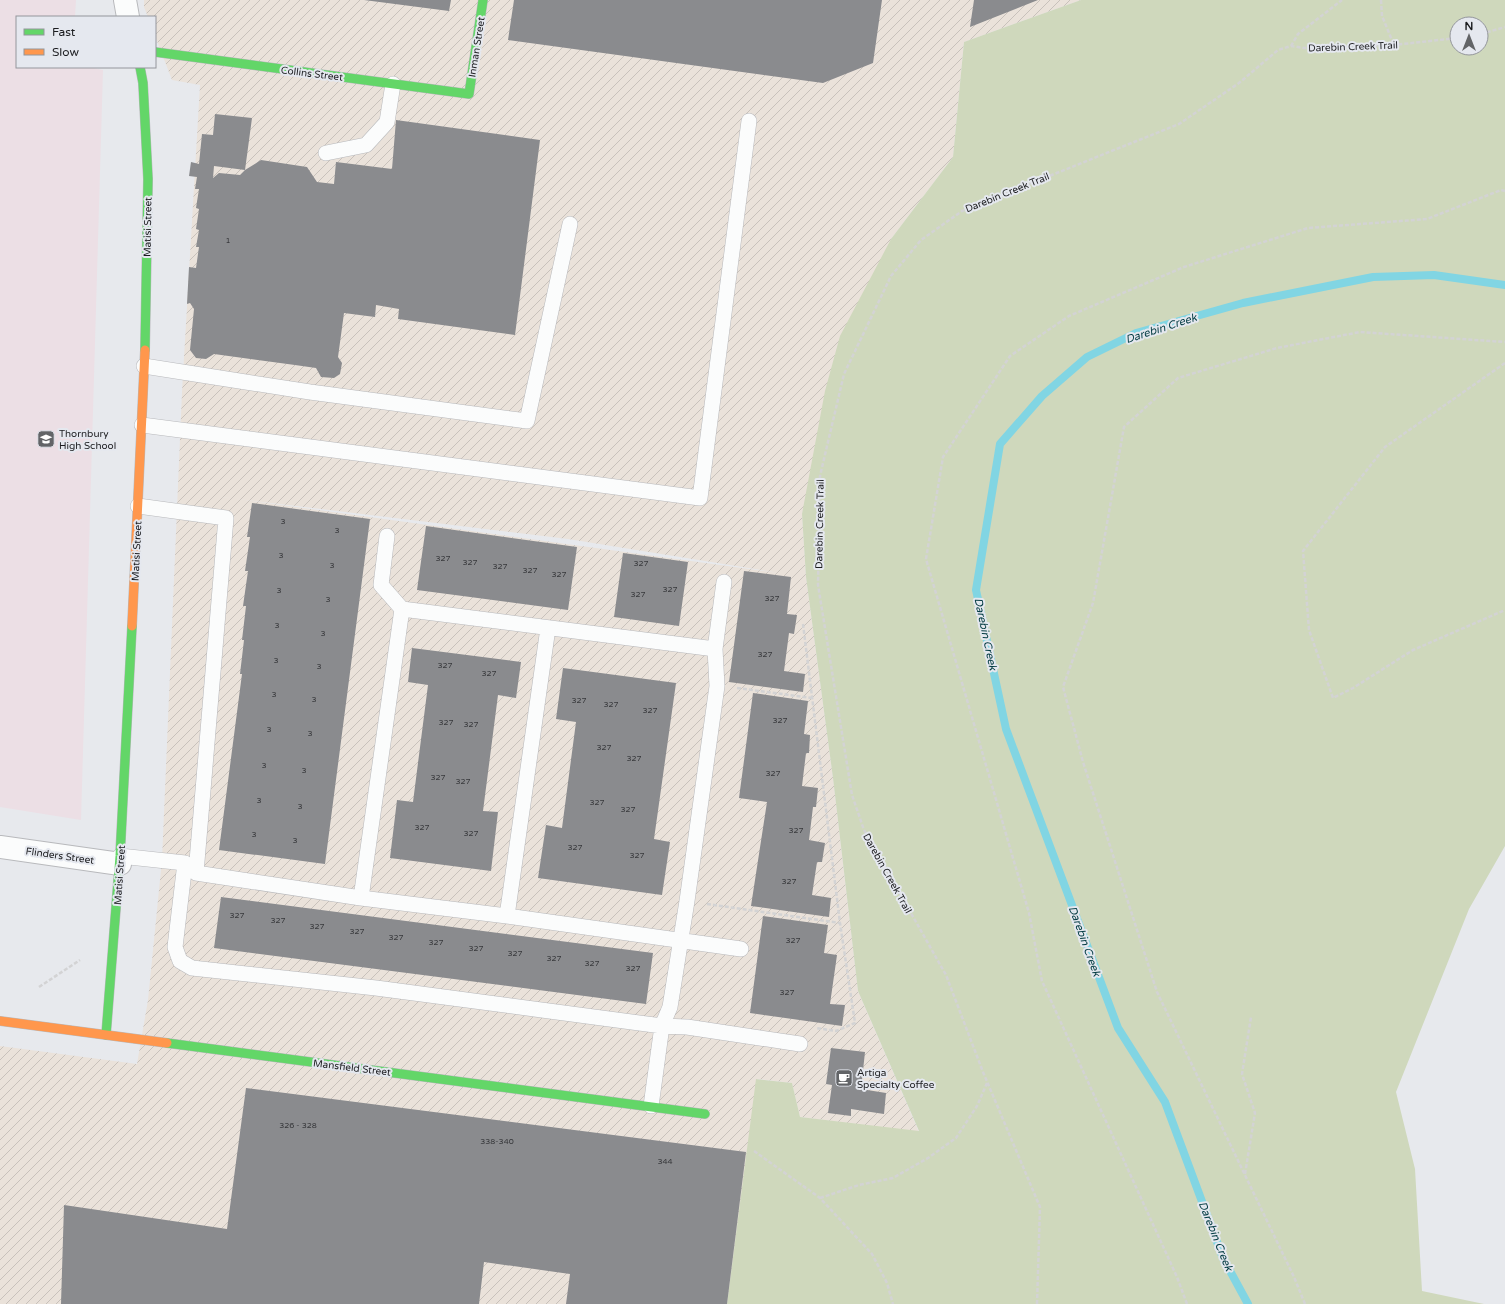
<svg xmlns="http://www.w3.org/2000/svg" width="1505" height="1304" font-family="'Varela Round',sans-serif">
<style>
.industrial{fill:url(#industrial-furrows);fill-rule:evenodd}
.education{fill:#ecdfe5}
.park{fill:#cfd8bc;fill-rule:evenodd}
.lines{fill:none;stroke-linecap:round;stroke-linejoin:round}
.stream{stroke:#81d5e3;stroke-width:8}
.building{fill:#8a8b8e}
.lane-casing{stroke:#b8b9bc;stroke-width:16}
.street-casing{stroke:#b8b9bc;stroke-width:24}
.fast-casing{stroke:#b8b9bc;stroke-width:10}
.slow-casing{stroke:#b8b9bc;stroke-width:10}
.path{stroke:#d3d3d4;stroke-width:2.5;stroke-dasharray:4 2;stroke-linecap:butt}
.lane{stroke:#fbfcfc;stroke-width:15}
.street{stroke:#fbfcfc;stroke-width:22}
.fast{stroke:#63d668;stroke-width:9}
.slow{stroke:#ff974d;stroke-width:9}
.labels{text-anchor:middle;stroke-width:4;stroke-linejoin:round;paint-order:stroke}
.number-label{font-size:8px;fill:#37383b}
.street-label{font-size:10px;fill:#1b1c1f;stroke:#e5e8ef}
.poi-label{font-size:10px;fill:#1b1c1f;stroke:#e5e8ef;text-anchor:start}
.water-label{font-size:11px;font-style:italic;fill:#003a41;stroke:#e5e8ef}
</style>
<defs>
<pattern id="industrial-furrows" width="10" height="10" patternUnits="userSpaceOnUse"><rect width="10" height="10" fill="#eae2da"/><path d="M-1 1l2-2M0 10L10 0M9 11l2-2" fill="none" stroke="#c8c1bb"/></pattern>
</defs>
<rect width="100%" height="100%" fill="#e7e9ed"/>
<!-- industrial -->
<path class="industrial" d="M 144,0 L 1081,0 L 964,42 L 953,157 L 891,239 L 802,514 L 806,577 L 833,778 L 858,991 L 919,1132 L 800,1117 L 792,1083 L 757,1079 L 727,1304 L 0,1304 L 0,1046 L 137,1064 L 148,1000 L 162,860 L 182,392 L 200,85 L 172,80 L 155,36 L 155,17 L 148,17 L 144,7 ZM 222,497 L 568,539 L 779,573 L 223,497 Z"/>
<!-- education -->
<path class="education" d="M 0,0 L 76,0 L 75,17 L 17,17 L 17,67 L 89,67 L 103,70 L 81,820 L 0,807 Z"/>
<!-- park -->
<path class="park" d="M 1081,0 L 1505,0 L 1505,846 L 1469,909 L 1396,1092 L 1415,1169 L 1422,1291 L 1484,1304 L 727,1304 L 756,1079 L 792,1083 L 800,1117 L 919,1131 L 858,991 L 833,778 L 806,577 L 802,514 L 825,391 L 840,336 L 891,239 L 953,157 L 964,42 ZM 1457,24 L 1481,24 L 1481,48 L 1457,48 Z"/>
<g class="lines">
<!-- stream -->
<path class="stream" d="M 1248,1304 L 1223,1258 L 1165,1102 L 1118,1028 L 1006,729 L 976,590 L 1000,444 L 1042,396 L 1087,357 L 1136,333 L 1243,303 L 1373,277 L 1434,275 L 1505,285"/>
</g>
<!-- building -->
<path class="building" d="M 364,0 L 451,0 L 449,11 Z
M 514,0 L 882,0 L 873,63 L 823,83 L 508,40 Z
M 974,0 L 1038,0 L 970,27 Z
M 215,114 L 252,118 L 245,170 L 214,166 L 213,178 L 219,173 L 240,175 L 245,170 L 261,160 L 307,167 L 317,182 L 334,184 L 336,162 L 392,169 L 396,120 L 540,140 L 515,335 L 398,319 L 399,309 L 376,305 L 375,317 L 344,313 L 338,357 L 342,363 L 340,374 L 334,378 L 321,377 L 316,368 L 295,365 L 214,354 L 206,359 L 196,358 L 190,350 L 194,309 L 190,303 L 187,304 L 189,267 L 196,268 L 199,247 L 196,247 L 199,230 L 196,229 L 199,209 L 196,208 L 199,189 L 195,189 L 197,177 L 189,176 L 191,162 L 199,164 L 202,134 L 213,135 Z
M 252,503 L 370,519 L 325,864 L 219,850 L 242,674 L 240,674 L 244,640 L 242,640 L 246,606 L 243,606 L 248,571 L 245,571 L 250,537 L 247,537 Z
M 426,526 L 577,547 L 568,610 L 417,590 Z
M 623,553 L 688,562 L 679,626 L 614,617 Z
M 744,571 L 791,577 L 787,614 L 797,615 L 794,634 L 789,633 L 784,671 L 805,674 L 803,692 L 729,682 Z
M 412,648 L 521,662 L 516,698 L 498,695 L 483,811 L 498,812 L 491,871 L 390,858 L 397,800 L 413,802 L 428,685 L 408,682 Z
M 563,668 L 676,683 L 654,839 L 670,842 L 662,895 L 538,878 L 546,825 L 562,828 L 576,722 L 556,719 Z
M 753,693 L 808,701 L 804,734 L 810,735 L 809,753 L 806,753 L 802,786 L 818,788 L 816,807 L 813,807 L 809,840 L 825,843 L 822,862 L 817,862 L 812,895 L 831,898 L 829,917 L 751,906 L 767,802 L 739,798 Z
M 221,897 L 653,953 L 646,1004 L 214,948 Z
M 763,916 L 828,925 L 824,953 L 837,955 L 830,1004 L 845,1005 L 842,1026 L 750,1013 Z
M 831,1048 L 865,1052 L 861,1089 L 886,1093 L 884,1114 L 851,1109 L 851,1116 L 828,1113 L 832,1085 L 826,1084 Z
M 246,1088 L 746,1152 L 727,1304 L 566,1304 L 570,1274 L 484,1262 L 479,1304 L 61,1304 L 64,1205 L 227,1229 Z"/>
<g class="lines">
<defs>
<path id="lane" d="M 326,153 L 366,145 L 387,122 L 393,84
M 144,366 L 310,392 L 527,421 L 570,224
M 142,425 L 700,498 L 749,121
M 138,506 L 226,518 L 196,873
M 402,609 L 715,649
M 120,856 L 185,863 L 196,873 L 361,898 L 507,916 L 741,949
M 185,863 L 175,947 L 180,961 L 192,968 L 376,988 L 662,1026 L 687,1027 L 800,1044
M 361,898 L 402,609 L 381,585 L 387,536
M 507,916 L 548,628
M 651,1106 L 662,1026 L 670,1007 L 687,901 L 717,686 L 715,649 L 724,582"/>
<path id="street" d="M 125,0 L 128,17
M 0,847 L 120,864"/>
<path id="fast" d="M 155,52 L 469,94 L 483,0
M 140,67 L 143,83 L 148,179 L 145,350
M 106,1035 L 120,856 L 132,626
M 167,1043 L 705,1114"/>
<path id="slow" d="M 132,626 L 145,350
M 0,1021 L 167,1043"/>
</defs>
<!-- lane casing -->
<use href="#lane" class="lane-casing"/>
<!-- street casing -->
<use href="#street" class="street-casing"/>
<!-- fast casing -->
<use href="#fast" class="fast-casing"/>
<!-- slow casing -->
<use href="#slow" class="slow-casing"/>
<!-- path -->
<path class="path" d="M 1381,0 L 1382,16 L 1394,45
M 1481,34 L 1505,27
M 1291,46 L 1298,34 L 1342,0
M 1505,363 L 1385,447 L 1303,551 L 1309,630 L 1333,698 L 1353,688 L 1413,650 L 1505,610
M 803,624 L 840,923 L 855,1023 L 836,1031 L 816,1028
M 737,688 L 812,698
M 707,904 L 840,923
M 39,987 L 80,960
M 754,1151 L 820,1198 L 872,1254 L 887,1283 L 893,1304
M 1245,1174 L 1255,1113 L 1242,1074 L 1251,1017
M 820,1198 L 859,1185 L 893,1178 L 928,1158 L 956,1138 L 977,1106 L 987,1083
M 1037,1304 L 1040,1207 L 983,1072 L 946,975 L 864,830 L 852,795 L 818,585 L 820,476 L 844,374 L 891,276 L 921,240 L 962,211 L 1179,124 L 1239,83 L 1278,50 L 1291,46 L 1304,48 L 1394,45 L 1457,38
M 1187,1304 L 1177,1277 L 1042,981 L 1029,913 L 926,559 L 943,457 L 1010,356 L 1069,316 L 1184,267 L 1308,228 L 1427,219 L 1501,190 L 1505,191
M 1305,1304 L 1294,1277 L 1157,992 L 1083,762 L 1063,687 L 1093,603 L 1124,427 L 1178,378 L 1277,348 L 1360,332 L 1505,342"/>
<!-- lane -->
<use href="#lane" class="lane"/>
<!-- street -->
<use href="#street" class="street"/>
<!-- fast -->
<use href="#fast" class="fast"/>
<!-- slow -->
<use href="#slow" class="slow"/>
</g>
<!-- icons -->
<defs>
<symbol id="school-square" viewBox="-11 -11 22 22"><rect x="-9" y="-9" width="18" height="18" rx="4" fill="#626467" stroke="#e5e8ef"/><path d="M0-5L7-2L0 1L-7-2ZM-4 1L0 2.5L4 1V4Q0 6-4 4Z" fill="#fff"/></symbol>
<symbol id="cafe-square" viewBox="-11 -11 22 22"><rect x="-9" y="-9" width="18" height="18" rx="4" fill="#626467" stroke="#e5e8ef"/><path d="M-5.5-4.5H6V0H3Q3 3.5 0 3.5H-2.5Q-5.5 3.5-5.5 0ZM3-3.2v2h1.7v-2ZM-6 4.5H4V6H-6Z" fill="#fff"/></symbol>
</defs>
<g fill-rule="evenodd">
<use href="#school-square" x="36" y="429" width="20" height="20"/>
<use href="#cafe-square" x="834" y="1068" width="20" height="20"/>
</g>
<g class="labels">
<!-- number labels -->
<g class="number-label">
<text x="228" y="243">1</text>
<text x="283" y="524">3</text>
<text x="337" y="533">3</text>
<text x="281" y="558">3</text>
<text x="443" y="561">327</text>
<text x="470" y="565">327</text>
<text x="641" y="566">327</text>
<text x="332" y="568">3</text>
<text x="500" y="569">327</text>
<text x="530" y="573">327</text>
<text x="559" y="577">327</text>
<text x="670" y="592">327</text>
<text x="279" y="593">3</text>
<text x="638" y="597">327</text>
<text x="772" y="601">327</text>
<text x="328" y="602">3</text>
<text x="277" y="628">3</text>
<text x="323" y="636">3</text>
<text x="765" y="657">327</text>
<text x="276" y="663">3</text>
<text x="445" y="668">327</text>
<text x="319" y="669">3</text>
<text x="489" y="676">327</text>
<text x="274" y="697">3</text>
<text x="314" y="702">3</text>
<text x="579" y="703">327</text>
<text x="611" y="707">327</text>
<text x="650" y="713">327</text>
<text x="780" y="723">327</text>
<text x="446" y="725">327</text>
<text x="471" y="727">327</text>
<text x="269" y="732">3</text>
<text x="310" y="736">3</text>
<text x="604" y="750">327</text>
<text x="634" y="761">327</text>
<text x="264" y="768">3</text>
<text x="304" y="773">3</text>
<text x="773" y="776">327</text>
<text x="438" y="780">327</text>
<text x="463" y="784">327</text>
<text x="259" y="803">3</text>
<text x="597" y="805">327</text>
<text x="300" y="809">3</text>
<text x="628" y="812">327</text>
<text x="422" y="830">327</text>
<text x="796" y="833">327</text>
<text x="471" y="836">327</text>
<text x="254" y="837">3</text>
<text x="295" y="843">3</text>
<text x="575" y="850">327</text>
<text x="637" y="858">327</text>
<text x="789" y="884">327</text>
<text x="237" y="918">327</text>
<text x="278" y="923">327</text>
<text x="317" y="929">327</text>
<text x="357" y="934">327</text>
<text x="396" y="940">327</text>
<text x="793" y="943">327</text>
<text x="436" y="945">327</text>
<text x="476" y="951">327</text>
<text x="515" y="956">327</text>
<text x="554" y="961">327</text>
<text x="592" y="966">327</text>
<text x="633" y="971">327</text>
<text x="787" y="995">327</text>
<text x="298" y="1128">326 - 328</text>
<text x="497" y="1144">338-340</text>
<text x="665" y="1164">344</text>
</g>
<!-- street labels -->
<g class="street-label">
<text transform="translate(1353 46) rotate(-2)" y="4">Darebin Creek Trail</text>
<text transform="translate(476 47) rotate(-81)" y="4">Inman Street</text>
<text transform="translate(312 73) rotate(7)" y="4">Collins Street</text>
<text transform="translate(1007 192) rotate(-22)" y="4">Darebin Creek Trail</text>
<text transform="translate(147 227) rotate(-89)" y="4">Matisi Street</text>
<text transform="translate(819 524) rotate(-89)" y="4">Darebin Creek Trail</text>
<text transform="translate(136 551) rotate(-87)" y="4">Matisi Street</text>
<text transform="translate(60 855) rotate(8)" y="4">Flinders Street</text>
<text transform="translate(888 873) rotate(61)" y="4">Darebin Creek Trail</text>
<text transform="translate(119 875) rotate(-86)" y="4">Matisi Street</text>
<text transform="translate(352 1067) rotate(7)" y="4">Mansfield Street</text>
</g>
<!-- poi labels -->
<g class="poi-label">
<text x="59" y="437">Thornbury<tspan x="59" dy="12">High School</tspan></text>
<text x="857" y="1076">Artiga<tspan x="857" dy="12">Specialty Coffee</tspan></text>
</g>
<!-- water labels -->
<g class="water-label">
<text transform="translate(1161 328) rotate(-18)" y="4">Darebin Creek</text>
<text transform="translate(986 634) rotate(78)" y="4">Darebin Creek</text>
<text transform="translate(1085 941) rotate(70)" y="4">Darebin Creek</text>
<text transform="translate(1216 1236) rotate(68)" y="4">Darebin Creek</text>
</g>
</g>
<!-- legend -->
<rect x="16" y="16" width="140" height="52" fill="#e5e8ef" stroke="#94969c"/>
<rect x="24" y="29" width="20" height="6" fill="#63d668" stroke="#94969c"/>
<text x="52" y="36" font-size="12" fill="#1b1c1f">Fast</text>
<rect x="24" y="49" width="20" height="6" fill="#ff974d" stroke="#94969c"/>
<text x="52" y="56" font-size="12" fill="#1b1c1f">Slow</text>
<!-- north arrow -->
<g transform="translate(1469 36)"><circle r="19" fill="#e5e8ef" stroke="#94969c"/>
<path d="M0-3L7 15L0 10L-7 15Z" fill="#626467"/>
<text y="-6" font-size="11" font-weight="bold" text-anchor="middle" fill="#1b1c1f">N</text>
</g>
</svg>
